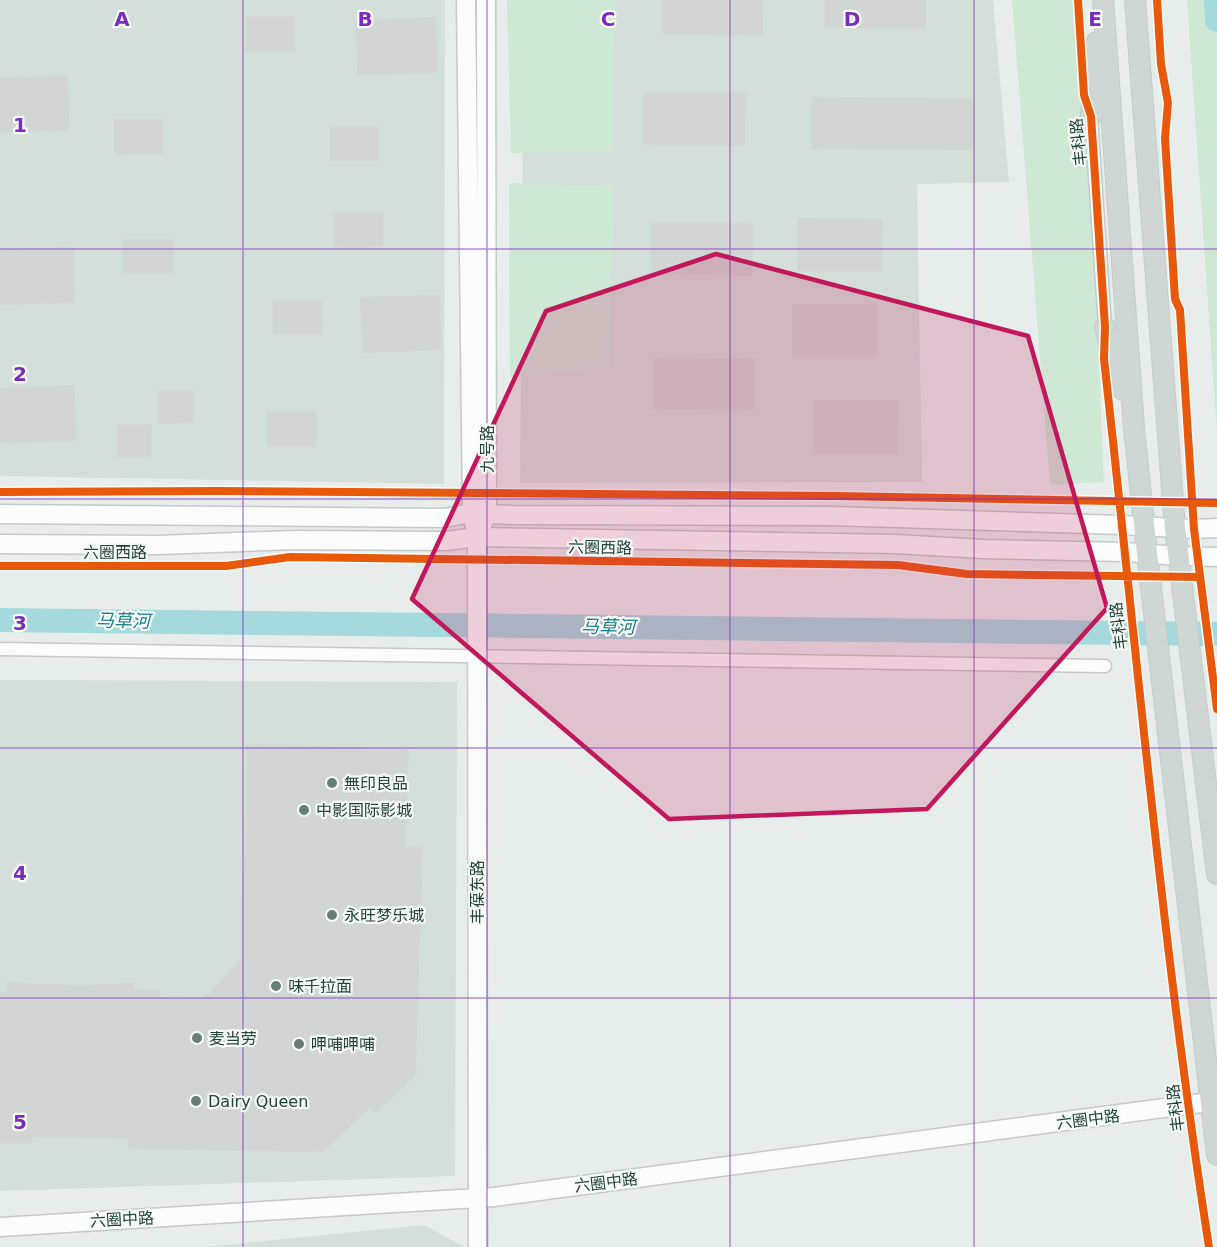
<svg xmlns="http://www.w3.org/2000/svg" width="1217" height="1247" font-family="'DejaVu Sans','Noto Sans SC',sans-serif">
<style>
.built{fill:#d4dfd9}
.green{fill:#cfe7d5}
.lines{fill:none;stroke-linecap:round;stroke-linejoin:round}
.river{stroke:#a5dadd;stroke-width:24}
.building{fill:#d1d6d4;stroke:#cfd6d3;stroke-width:1.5}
.street-casing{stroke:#c4cac7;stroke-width:15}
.secondary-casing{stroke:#c2cbc7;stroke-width:21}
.primary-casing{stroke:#c2ccc8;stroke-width:22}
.street{stroke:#fbfcfc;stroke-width:12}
.secondary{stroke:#fbfcfc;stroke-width:18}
.primary{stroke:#ced7d4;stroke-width:20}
.cycleway-casing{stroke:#f6fbf8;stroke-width:11}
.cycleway{stroke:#e8590c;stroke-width:8}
.marked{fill:#c2185b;fill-opacity:0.2;stroke:#c2185b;stroke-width:4.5;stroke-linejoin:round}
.grid{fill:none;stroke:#7b2cbf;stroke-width:1.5;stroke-opacity:0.55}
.poi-dot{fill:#677e76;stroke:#f6fbf8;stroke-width:2}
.labels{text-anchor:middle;stroke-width:4.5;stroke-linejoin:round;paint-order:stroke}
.street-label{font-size:16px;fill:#224337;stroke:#f6fbf8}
.poi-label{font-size:16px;fill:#224337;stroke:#f6fbf8;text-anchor:start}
.water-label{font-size:18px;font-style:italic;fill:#157c85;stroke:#f6fbf8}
.grid-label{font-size:20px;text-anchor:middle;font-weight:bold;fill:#7b2cbf;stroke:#f6fbf8;stroke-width:4.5;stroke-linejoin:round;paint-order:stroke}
</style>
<rect width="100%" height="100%" fill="#e7edea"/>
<!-- built -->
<path class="built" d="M 0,0 L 445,0 L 444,484 L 0,476 Z
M 524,0 L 993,0 L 1009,182 L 917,184 L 922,482 L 520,483 Z
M 0,680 L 457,682 L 455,1176 L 0,1191 Z
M 424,1225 L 464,1247 L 205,1247 Z"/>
<!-- green -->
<path class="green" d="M 507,0 L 615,0 L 613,152 L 511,153 Z
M 1012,0 L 1083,0 L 1104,482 L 1050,485 Z
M 1187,0 L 1217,0 L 1217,433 Z
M 509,183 L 614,186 L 609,366 L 510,377 Z"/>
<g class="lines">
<!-- river -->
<path class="river" d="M 1216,0 L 1217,20
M 0,620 L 1217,634"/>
</g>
<!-- building -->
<path class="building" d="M 663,0 L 763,0 L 762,35 L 663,34 Z
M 825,0 L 925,0 L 925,28 L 825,27 Z
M 246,17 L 294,17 L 294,51 L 246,51 Z
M 435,18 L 437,72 L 358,75 L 356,21 Z
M 67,76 L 69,130 L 0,132 L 0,78 Z
M 644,93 L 745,93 L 744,145 L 644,144 Z
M 812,98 L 972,99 L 972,149 L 812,148 Z
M 115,120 L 163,120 L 163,153 L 115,154 Z
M 331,127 L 379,127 L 379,160 L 331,160 Z
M 335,213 L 383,213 L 383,246 L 335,247 Z
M 798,219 L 882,220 L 881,271 L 798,271 Z
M 652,223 L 752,224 L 752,275 L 652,274 Z
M 124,240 L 172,240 L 172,273 L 124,273 Z
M 73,248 L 74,302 L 0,304 L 0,250 Z
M 439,296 L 441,349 L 363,352 L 361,298 Z
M 273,301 L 321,301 L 322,334 L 273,334 Z
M 793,305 L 876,305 L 876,356 L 793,356 Z
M 654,358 L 754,359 L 754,410 L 654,409 Z
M 74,386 L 76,440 L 0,443 L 0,389 Z
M 159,391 L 193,391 L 193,422 L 159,423 Z
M 814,401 L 898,401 L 897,453 L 814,453 Z
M 267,412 L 316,412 L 316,446 L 268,446 Z
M 117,425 L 151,425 L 151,456 L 117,457 Z
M 247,745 L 408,750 L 405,847 L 422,848 L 415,1069 L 418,1072 L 376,1112 L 370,1106 L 323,1151 L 129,1148 L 129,1138 L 32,1136 L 32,1143 L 0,1143 L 0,992 L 8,992 L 8,982 L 35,985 L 84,986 L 133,984 L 133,990 L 160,991 L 160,998 L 204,999 L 243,959 Z"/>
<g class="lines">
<defs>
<path id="street" d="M 1091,116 L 1105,327
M 0,649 L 1105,666"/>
<path id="secondary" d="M 466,0 L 472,513 L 477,537 L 478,1247
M 0,514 L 444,518 L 472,513 L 511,515 L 831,516 L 1122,525 L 1194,529 L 1217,528
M 482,525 L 487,514 L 486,0
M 0,544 L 159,545 L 293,540 L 446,541 L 477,537 L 895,544 L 983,549 L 1125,552 L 1178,556 L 1217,557
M 0,1227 L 494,1197 L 1217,1101"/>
<path id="primary" d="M 1103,0 L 1134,428 L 1147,553 L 1217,1155
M 1135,0 L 1175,528 L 1217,874
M 1091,116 L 1097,42
M 1105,327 L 1123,390"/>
</defs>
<!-- street casing -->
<use href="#street" class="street-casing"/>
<!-- secondary casing -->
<use href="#secondary" class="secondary-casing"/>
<!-- primary casing -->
<use href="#primary" class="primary-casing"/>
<!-- street -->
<use href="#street" class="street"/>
<!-- secondary -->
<use href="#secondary" class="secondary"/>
<!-- primary -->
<use href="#primary" class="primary"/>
<defs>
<path id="cycleway" d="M 1078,0 L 1084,95 L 1091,116 L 1105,327 L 1104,359 C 1137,655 1163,952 1209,1247
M 1157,0 L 1161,64 L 1168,103 L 1165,138 L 1175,299 L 1180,310 L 1194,529 L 1217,709
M 0,492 L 218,491 L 836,496 L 1217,503
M 0,566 L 226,566 L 290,557 L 898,565 L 967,574 L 1200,577"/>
</defs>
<!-- cycleway casing -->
<use href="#cycleway" class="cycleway-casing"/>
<!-- cycleway -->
<use href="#cycleway" class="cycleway"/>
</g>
<!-- marked area -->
<path class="marked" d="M 716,254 L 1028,336 L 1107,608 L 927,809 L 669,819 L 412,599 L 546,311 Z"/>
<!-- grid -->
<path class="grid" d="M 243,0 L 243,1247M 487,0 L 487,1247M 730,0 L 730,1247M 974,0 L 974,1247M 0,249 L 1217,249M 0,499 L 1217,499M 0,748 L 1217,748M 0,998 L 1217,998"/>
<!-- markers -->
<g class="poi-dot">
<circle cx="332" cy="783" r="6"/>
<circle cx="304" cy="810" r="6"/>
<circle cx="332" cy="915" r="6"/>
<circle cx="276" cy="986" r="6"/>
<circle cx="197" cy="1038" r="6"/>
<circle cx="299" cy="1044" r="6"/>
<circle cx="196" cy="1101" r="6"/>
</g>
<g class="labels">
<!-- street labels -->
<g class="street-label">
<text transform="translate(1078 142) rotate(-96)" y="6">丰科路</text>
<text transform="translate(487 449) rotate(-90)" y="6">九号路</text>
<text transform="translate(600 547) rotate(1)" y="6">六圈西路</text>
<text x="115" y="558">六圈西路</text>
<text transform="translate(1118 626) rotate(-97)" y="6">丰科路</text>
<text transform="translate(477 892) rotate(-90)" y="6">丰葆东路</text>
<text transform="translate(1175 1108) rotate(-97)" y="6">丰科路</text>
<text transform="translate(1088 1119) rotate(-7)" y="6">六圈中路</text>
<text transform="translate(606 1182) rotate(-7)" y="6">六圈中路</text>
<text transform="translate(122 1219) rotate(-3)" y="6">六圈中路</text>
</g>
<!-- poi labels -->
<g class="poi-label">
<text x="344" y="789">無印良品</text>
<text x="316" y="816">中影国际影城</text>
<text x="344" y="921">永旺梦乐城</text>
<text x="288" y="992">味千拉面</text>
<text x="209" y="1044">麦当劳</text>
<text x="311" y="1050">呷哺呷哺</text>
<text x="208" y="1107">Dairy Queen</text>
</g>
<!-- water labels -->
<g class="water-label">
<text transform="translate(123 621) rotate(1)" y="6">马草河</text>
<text transform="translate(608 627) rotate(1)" y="6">马草河</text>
</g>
</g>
<g class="grid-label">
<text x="122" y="26">A</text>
<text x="365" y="26">B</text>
<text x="608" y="26">C</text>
<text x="852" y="26">D</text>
<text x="1095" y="26">E</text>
<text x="20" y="132">1</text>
<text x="20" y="381">2</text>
<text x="20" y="630">3</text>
<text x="20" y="880">4</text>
<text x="20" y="1129">5</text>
</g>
</svg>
